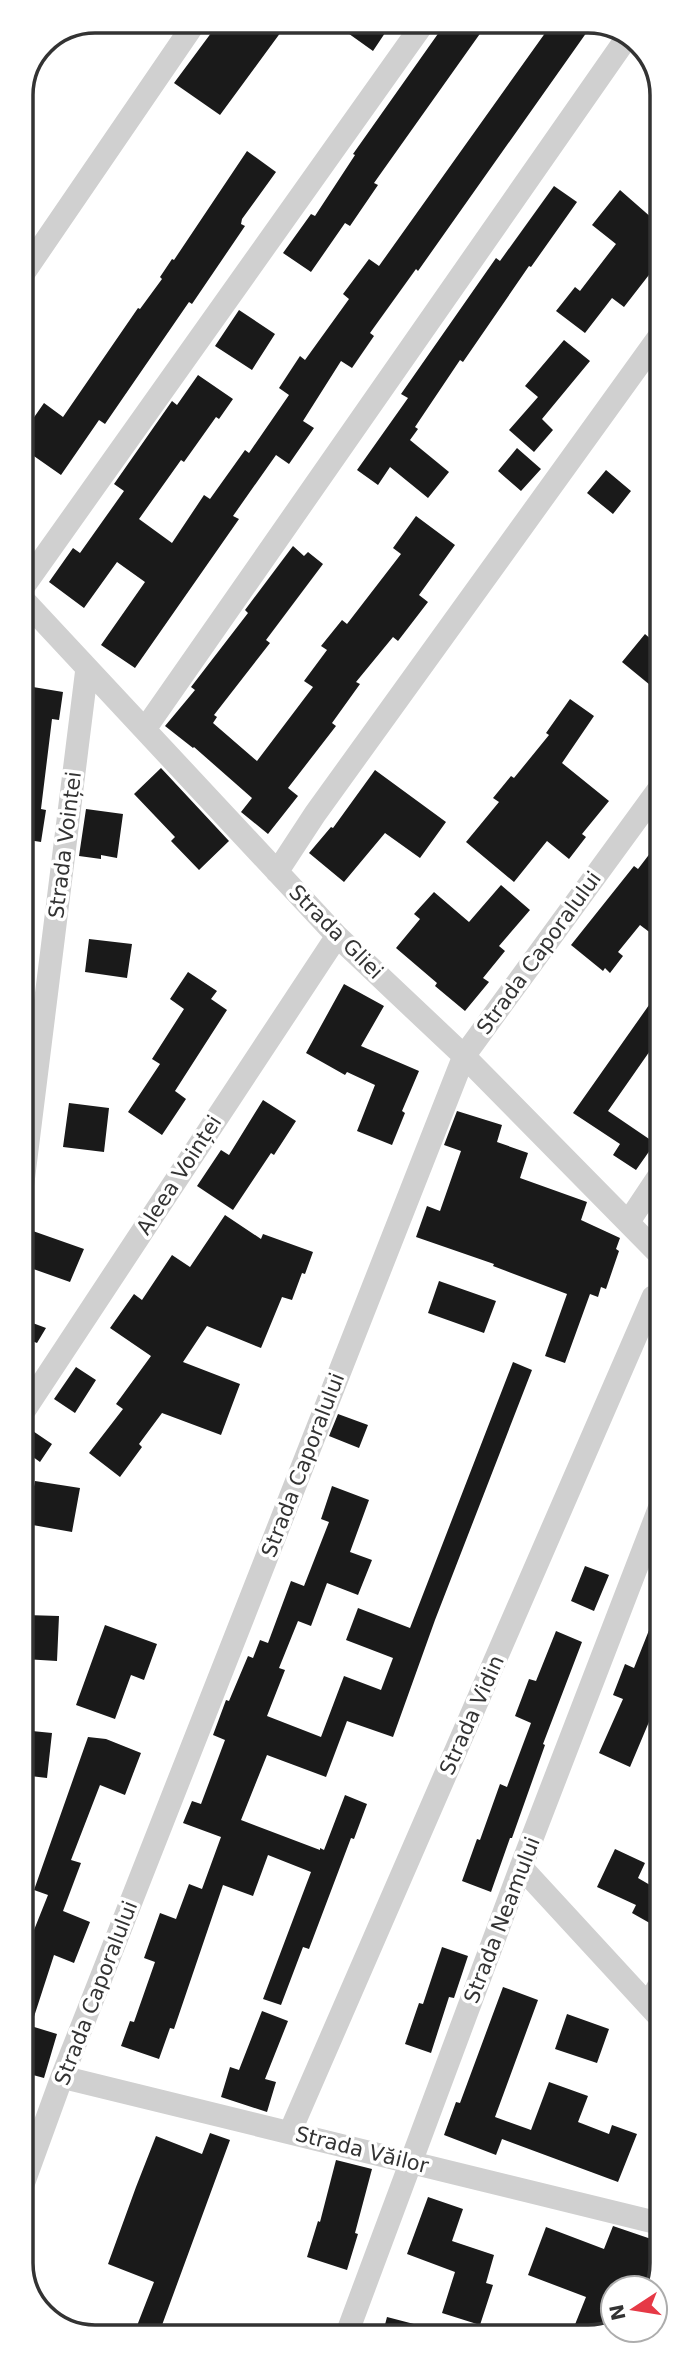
<svg xmlns="http://www.w3.org/2000/svg" width="683" height="2358" font-family="'DejaVu Sans',sans-serif">
<style>
.building{fill:#1a1a1a}
.lines{fill:none;stroke-linecap:round;stroke-linejoin:round}
.minor{stroke:#d0d0d0;stroke-width:23}
.labels{text-anchor:middle;stroke-width:7;stroke-linejoin:round;paint-order:stroke}
.street-label{font-size:21px;fill:#333;stroke:#fff}
.rim{fill:none;stroke:#333;stroke-width:3.5}
</style>
<rect width="100%" height="100%" fill="#fff"/>
<!-- building -->
<path class="building" d="M 220,21 L 289,21 L 220,115 L 174,83 Z
M 331,21 L 393,21 L 373,51 Z
M 447,21 L 489,21 L 374,183 L 378,185 L 350,226 L 345,223 L 311,272 L 283,253 L 311,214 L 315,216 L 355,155 L 353,154 Z
M 553,22 L 594,22 L 418,271 L 416,269 L 370,333 L 374,336 L 352,368 L 341,361 L 303,421 L 314,428 L 289,464 L 276,455 L 233,516 L 239,519 L 135,668 L 101,645 L 145,582 L 117,562 L 84,608 L 49,582 L 73,548 L 80,553 L 124,491 L 114,484 L 172,401 L 177,405 L 198,375 L 233,399 L 219,419 L 216,417 L 184,462 L 181,460 L 139,519 L 172,543 L 204,495 L 210,499 L 245,450 L 249,453 L 289,395 L 279,388 L 300,356 L 305,360 L 349,299 L 343,294 L 369,259 L 379,266 Z
M 247,151 L 276,172 L 242,219 L 241,224 L 245,226 L 192,304 L 189,302 L 105,424 L 99,420 L 61,475 L 21,447 L 21,436 L 44,403 L 63,417 L 138,308 L 140,309 L 162,279 L 160,277 L 172,259 L 174,260 Z
M 554,186 L 577,202 L 531,267 L 529,266 L 463,362 L 460,360 L 415,427 L 418,429 L 410,440 L 449,472 L 428,498 L 390,467 L 378,485 L 357,470 L 408,398 L 401,394 L 496,258 L 500,261 Z
M 620,190 L 661,226 L 661,278 L 652,271 L 624,307 L 612,298 L 585,333 L 556,311 L 575,287 L 580,291 L 616,244 L 592,225 Z
M 239,310 L 275,334 L 252,370 L 215,346 Z
M 564,340 L 590,361 L 542,419 L 553,430 L 534,452 L 509,430 L 538,397 L 525,386 Z
M 517,448 L 541,469 L 521,491 L 498,471 Z
M 606,470 L 631,491 L 613,514 L 587,493 Z
M 416,516 L 455,545 L 419,595 L 428,602 L 398,641 L 393,637 L 356,682 L 360,684 L 332,723 L 336,726 L 288,788 L 298,796 L 268,834 L 241,812 L 252,798 L 194,747 L 193,748 L 165,726 L 195,690 L 191,687 L 248,613 L 245,610 L 293,546 L 304,556 L 308,552 L 323,564 L 266,640 L 270,643 L 214,715 L 217,717 L 213,723 L 257,761 L 313,687 L 304,681 L 327,650 L 321,646 L 342,620 L 347,624 L 401,554 L 393,548 Z
M 645,634 L 661,648 L 661,694 L 622,662 Z
M 21,685 L 63,692 L 59,720 L 52,719 L 41,809 L 46,810 L 41,842 L 22,839 Z
M 570,699 L 594,716 L 562,763 L 609,801 L 582,834 L 586,837 L 569,859 L 547,841 L 514,882 L 466,842 L 499,802 L 493,798 L 511,776 L 514,778 L 549,735 L 546,733 Z
M 161,768 L 229,841 L 199,870 L 171,841 L 175,837 L 134,794 Z
M 375,770 L 446,822 L 420,858 L 385,833 L 344,882 L 309,853 L 331,827 L 333,828 Z
M 86,809 L 123,814 L 117,858 L 101,855 L 101,859 L 79,856 Z
M 661,839 L 661,923 L 652,934 L 640,925 L 618,952 L 623,956 L 610,973 L 605,968 L 603,971 L 571,945 L 634,866 L 638,869 Z
M 501,885 L 530,910 L 499,946 L 505,951 L 483,978 L 489,982 L 465,1011 L 435,986 L 437,983 L 396,948 L 420,919 L 414,914 L 434,892 L 469,922 Z
M 89,939 L 132,944 L 127,978 L 85,972 Z
M 188,972 L 217,991 L 211,999 L 227,1010 L 175,1091 L 186,1099 L 162,1135 L 128,1112 L 160,1064 L 152,1059 L 184,1009 L 170,999 Z
M 344,984 L 384,1006 L 361,1046 L 419,1071 L 402,1111 L 405,1113 L 392,1145 L 357,1131 L 375,1085 L 347,1072 L 345,1075 L 306,1053 Z
M 661,988 L 661,1035 L 608,1111 L 655,1143 L 636,1170 L 613,1155 L 620,1144 L 573,1113 Z
M 263,1100 L 296,1121 L 274,1155 L 271,1153 L 233,1210 L 197,1186 L 221,1150 L 229,1155 Z
M 69,1103 L 109,1108 L 104,1152 L 63,1147 Z
M 457,1111 L 502,1125 L 497,1142 L 528,1153 L 520,1178 L 587,1202 L 581,1220 L 620,1238 L 616,1249 L 619,1251 L 606,1289 L 601,1287 L 598,1297 L 590,1294 L 565,1363 L 545,1356 L 567,1294 L 493,1266 L 494,1264 L 416,1237 L 427,1206 L 440,1211 L 461,1151 L 444,1145 Z
M 225,1215 L 261,1239 L 263,1234 L 313,1252 L 305,1274 L 302,1273 L 292,1300 L 282,1297 L 261,1348 L 207,1326 L 183,1362 L 240,1384 L 221,1435 L 162,1413 L 139,1444 L 142,1447 L 120,1477 L 89,1453 L 123,1409 L 116,1404 L 151,1356 L 110,1328 L 134,1294 L 142,1300 L 172,1255 L 190,1267 Z
M 30,1230 L 84,1249 L 70,1282 L 22,1265 L 22,1253 Z
M 439,1281 L 496,1301 L 484,1333 L 428,1313 Z
M 22,1319 L 46,1328 L 37,1343 L 22,1337 Z
M 513,1362 L 532,1370 L 435,1620 L 393,1737 L 347,1721 L 326,1777 L 267,1755 L 241,1820 L 320,1850 L 320,1848 L 324,1850 L 345,1795 L 367,1804 L 354,1839 L 351,1838 L 309,1949 L 303,1947 L 281,2005 L 263,1999 L 311,1872 L 268,1855 L 253,1896 L 223,1885 L 174,2029 L 170,2028 L 159,2059 L 121,2046 L 130,2021 L 134,2022 L 155,1962 L 144,1958 L 160,1913 L 176,1919 L 189,1884 L 202,1889 L 221,1837 L 183,1823 L 192,1801 L 201,1804 L 225,1740 L 213,1735 L 226,1700 L 229,1701 L 248,1656 L 253,1658 L 260,1640 L 268,1643 L 291,1581 L 304,1586 L 329,1522 L 321,1519 L 332,1486 L 369,1500 L 350,1552 L 372,1560 L 358,1595 L 327,1583 L 311,1626 L 298,1621 L 279,1668 L 285,1670 L 267,1716 L 321,1737 L 344,1676 L 381,1690 L 393,1658 L 346,1640 L 358,1608 L 410,1628 Z
M 76,1367 L 96,1380 L 75,1413 L 54,1399 Z
M 338,1414 L 368,1425 L 359,1448 L 329,1436 Z
M 27,1427 L 52,1444 L 40,1462 L 22,1449 L 22,1428 Z
M 35,1481 L 80,1488 L 72,1532 L 27,1524 Z
M 585,1566 L 609,1575 L 594,1611 L 571,1601 Z
M 661,1600 L 662,1691 L 630,1767 L 599,1753 L 623,1699 L 613,1695 L 625,1664 L 634,1668 Z
M 26,1615 L 59,1616 L 57,1661 L 24,1659 Z
M 105,1625 L 157,1644 L 144,1680 L 131,1675 L 115,1719 L 76,1705 Z
M 556,1631 L 582,1642 L 543,1744 L 545,1745 L 512,1838 L 510,1838 L 491,1892 L 462,1881 L 477,1839 L 480,1840 L 500,1784 L 507,1787 L 531,1723 L 515,1716 L 529,1679 L 536,1681 Z
M 22,1730 L 52,1733 L 47,1778 L 22,1775 Z
M 88,1737 L 106,1739 L 141,1753 L 125,1795 L 100,1785 L 71,1860 L 81,1863 L 63,1911 L 90,1922 L 74,1963 L 54,1955 L 31,2026 L 57,2034 L 44,2078 L 22,2072 L 22,1960 L 48,1895 L 34,1890 Z
M 615,1849 L 645,1863 L 638,1878 L 662,1892 L 662,1930 L 632,1913 L 636,1905 L 597,1887 Z
M 442,1947 L 468,1956 L 454,1998 L 449,1997 L 431,2053 L 405,2044 L 419,2003 L 423,2004 Z
M 503,1987 L 538,2000 L 495,2117 L 531,2130 L 549,2082 L 588,2096 L 578,2122 L 609,2134 L 612,2125 L 637,2134 L 618,2182 L 502,2139 L 496,2155 L 444,2135 L 456,2102 L 460,2103 Z
M 262,2011 L 288,2021 L 265,2079 L 276,2082 L 267,2112 L 221,2097 L 230,2067 L 239,2070 Z
M 567,2014 L 609,2029 L 597,2063 L 555,2049 Z
M 210,2133 L 230,2140 L 158,2336 L 133,2336 L 154,2282 L 108,2264 L 136,2187 L 156,2136 L 202,2154 Z
M 336,2160 L 372,2169 L 355,2233 L 358,2234 L 347,2270 L 307,2257 L 318,2221 L 320,2222 Z
M 428,2197 L 463,2209 L 452,2241 L 494,2255 L 486,2283 L 493,2285 L 480,2325 L 442,2313 L 455,2272 L 407,2254 Z
M 613,2226 L 657,2241 L 655,2245 L 662,2248 L 662,2252 L 654,2272 L 650,2270 L 643,2288 L 613,2288 L 613,2330 L 603,2335 L 582,2336 L 572,2332 L 586,2297 L 528,2275 L 546,2227 L 604,2249 Z
M 387,2317 L 437,2330 L 437,2336 L 382,2336 Z"/>
<g class="lines">
<!-- minor -->
<path class="minor" d="M 21,277 L 196,21
M 21,590 L 425,21
M 21,597 L 337,936 L 464,1056 L 661,1256
M 145,729 L 628,36
M 277,872 L 315,814 L 661,334
M 22,1190 L 87,668
M 629,1221 L 661,1173
M 22,1414 L 337,936
M 521,1867 L 662,2020
M 648,2005 L 662,1980
M 62,2077 L 662,2224
M 290,2132 L 653,1297
M 22,2187 L 62,2077 L 464,1056 L 661,786
M 346,2336 L 521,1867 L 661,1504"/>
</g>
<g class="labels">
<!-- street labels -->
<g class="street-label">
<text transform="translate(65 845) rotate(-83)" y="7">Strada Voinței</text>
<text transform="translate(336 932) rotate(45)" y="7">Strada Gliei</text>
<text transform="translate(539 953) rotate(-54)" y="7">Strada Caporalului</text>
<text transform="translate(179 1175) rotate(-57)" y="7">Aleea Voinței</text>
<text transform="translate(303 1465) rotate(-69)" y="7">Strada Caporalului</text>
<text transform="translate(472 1715) rotate(-66)" y="7">Strada Vidin</text>
<text transform="translate(502 1920) rotate(-69)" y="7">Strada Neamului</text>
<text transform="translate(96 1993) rotate(-69)" y="7">Strada Caporalului</text>
<text transform="translate(362 2150) rotate(14)" y="7">Strada Văilor</text>
</g>
</g>
<!-- crop -->
<path d="M0 0H683V2358H0ZM95 33H588A62 62 0 0 1 650 95V2263A62 62 0 0 1 588 2325H95A62 62 0 0 1 33 2263V95A62 62 0 0 1 95 33Z" fill="#fff" fill-rule="evenodd"/>
<path class="rim" d="M95 33H588A62 62 0 0 1 650 95V2263A62 62 0 0 1 588 2325H95A62 62 0 0 1 33 2263V95A62 62 0 0 1 95 33Z"/>
<!-- north arrow -->
<g transform="translate(634 2309) rotate(258)"><circle r="33" fill="#ffffff" stroke="#adadad" stroke-width="2"/>
<path d="M0-5L12 26L0 18L-12 26Z" fill="#e63946"/>
<text y="-10" font-size="19" font-weight="bold" text-anchor="middle" fill="#333333">N</text>
</g>
</svg>
